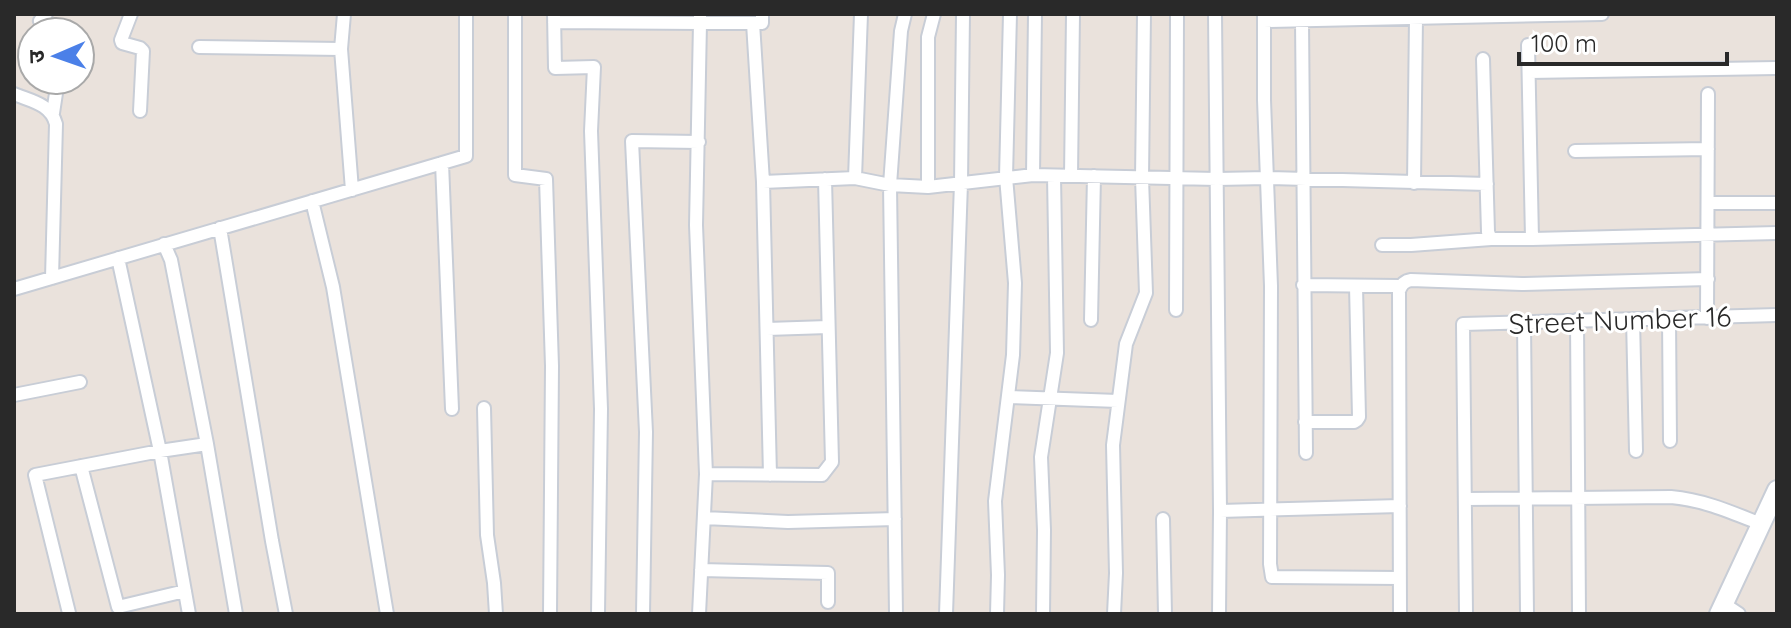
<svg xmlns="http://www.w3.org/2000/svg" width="1791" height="628" font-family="Quicksand,'Noto Sans Devanagari',sans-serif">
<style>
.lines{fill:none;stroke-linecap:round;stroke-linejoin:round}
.street-casing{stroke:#c8cdd6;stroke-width:16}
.secondary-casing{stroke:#c8cdd6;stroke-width:22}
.street{stroke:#fff;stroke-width:12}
.secondary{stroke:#fff;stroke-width:18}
.labels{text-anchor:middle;stroke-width:6;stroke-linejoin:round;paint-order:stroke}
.street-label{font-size:28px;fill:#292929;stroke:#fff}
</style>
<rect width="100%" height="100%" fill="#eae2dc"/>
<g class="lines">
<defs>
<path id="street" d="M 46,14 L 40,21 L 48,32
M 131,14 L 121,40 L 122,43 L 140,48 L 143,51 L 140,111
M 344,14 L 341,49 L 352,190
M 515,14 L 515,175 L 546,179 L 552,366 L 550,614
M 554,14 L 555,68 L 594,67 L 591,131 L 601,409 L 598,614
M 1215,14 L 1220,511 L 1219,614
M 1264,14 L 1264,100 L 1271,286 L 1270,564 L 1272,577 L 1400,578
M 1264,21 L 1602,14
M 1302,21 L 1306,453
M 554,22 L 700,23 L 700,14
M 753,23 L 763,182 L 770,475
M 1528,45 L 1532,239
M 199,47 L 341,49
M 1483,59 L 1488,232 L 1491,239 L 1532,239 L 1777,233
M 1529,72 L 1777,68
M 14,94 C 31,101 51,104 56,124 L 52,278
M 53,113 L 58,80
M 1575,151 L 1708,149
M 442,163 L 452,409
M 1033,175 L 1035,14
M 1071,176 L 1073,14
M 855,178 L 861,14
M 763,182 L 855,178 L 890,185 L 928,187 L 1033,175 L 1217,179 L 1267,178 L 1487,184
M 1414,183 L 1416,18
M 928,187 L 928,37 L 934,14
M 312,201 L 333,287 L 387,614
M 1708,203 L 1777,203
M 220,228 L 272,541 L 286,614
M 164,244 L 171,260 L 207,444 L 236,614
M 1382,245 L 1411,245 L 1491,239
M 1303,285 L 1400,286
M 14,289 L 466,156 L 466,14
M 1176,310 L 1177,14
M 1669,318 L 1670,441
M 1707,318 L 1708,94
M 1633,319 L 1636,451
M 1091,320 L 1094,176
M 1577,320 L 1579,614
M 1524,323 L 1527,614
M 767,329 L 828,327
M 14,395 L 80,382
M 1008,397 L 1118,401
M 484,408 L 487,535 L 494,583 L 496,614
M 1305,422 L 1354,422 L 1357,420 L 1359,417 L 1356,286
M 81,466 L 118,607 L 185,591
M 706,474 L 822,475 L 832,462 L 825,179
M 1465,499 L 1671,497 C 1704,500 1731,512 1761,524
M 1220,511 L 1400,506
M 704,518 L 788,522 L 895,519
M 1163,519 L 1165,614
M 701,570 L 828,573 L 828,602
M 1724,604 L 1739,614
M 69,613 L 35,475 L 160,451 L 118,258
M 189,614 L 160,451 L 207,444
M 643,614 L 646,432 L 632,141 L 699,142
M 699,614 L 706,474 L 696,225 L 700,23 L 762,23 L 762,14
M 896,614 L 890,185 L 901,31 L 905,14
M 946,614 L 961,183 L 963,14
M 997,614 L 998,575 L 995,501 L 1013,355 L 1015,283 L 1006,177 L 1010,14
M 1043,614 L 1044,530 L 1041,457 L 1057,353 L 1054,176
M 1114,614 L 1116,573 L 1113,445 L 1126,344 L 1146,293 L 1142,178 L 1144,14
M 1400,614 L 1399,291 C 1401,285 1404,281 1411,280 L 1522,284 L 1708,279
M 1466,614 L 1463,324 L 1777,315"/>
<path id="secondary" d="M 1719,614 L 1777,490"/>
</defs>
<!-- street casing -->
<use href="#street" class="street-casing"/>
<!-- secondary casing -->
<use href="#secondary" class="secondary-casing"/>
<!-- street -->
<use href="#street" class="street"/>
<!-- secondary -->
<use href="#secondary" class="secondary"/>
</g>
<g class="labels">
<!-- street labels -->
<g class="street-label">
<text transform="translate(1620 320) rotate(-2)" y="10">Street Number 16</text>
</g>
</g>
<!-- border -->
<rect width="1791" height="628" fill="none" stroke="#292929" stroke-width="32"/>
<!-- north arrow -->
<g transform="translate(56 56) rotate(268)"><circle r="38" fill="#ffffff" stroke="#a9a9a9" stroke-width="2"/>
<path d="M0-6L14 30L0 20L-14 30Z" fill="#4b80e8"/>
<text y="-12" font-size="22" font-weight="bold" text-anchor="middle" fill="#292929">उ</text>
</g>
<!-- scale -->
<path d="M1519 52v12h208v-12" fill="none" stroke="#292929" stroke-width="4"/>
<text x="1531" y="52" font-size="24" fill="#292929" stroke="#ffffff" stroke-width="6" paint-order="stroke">100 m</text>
</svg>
